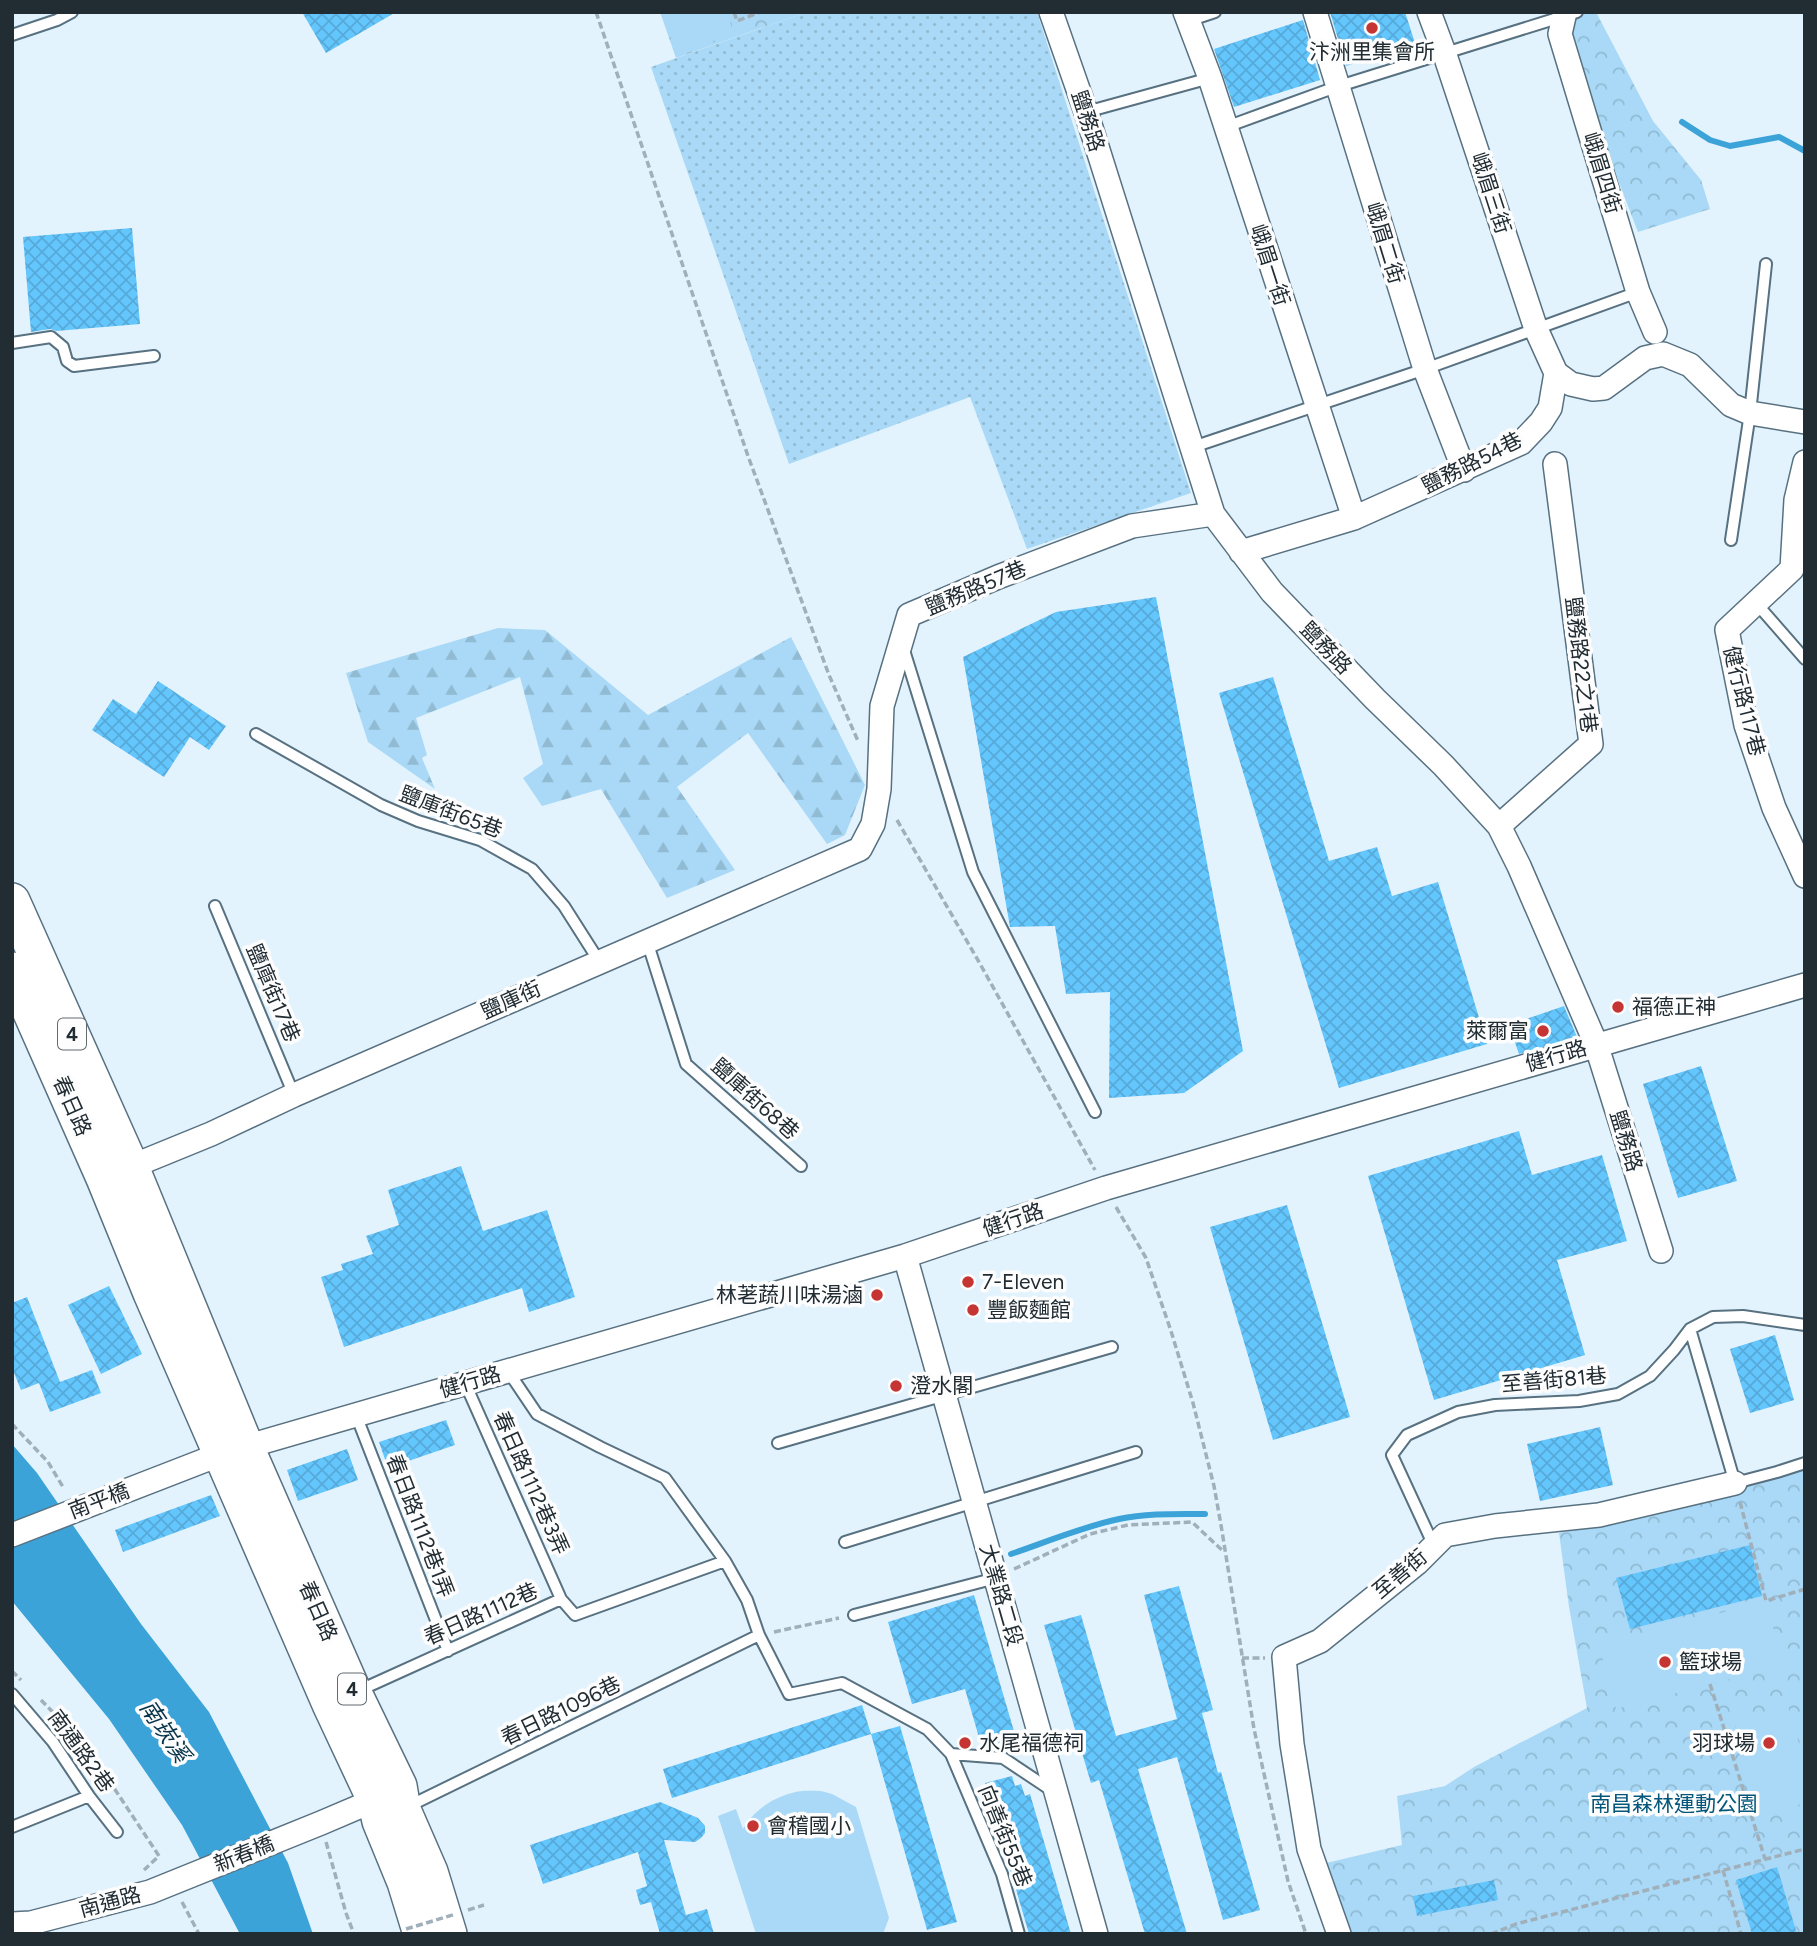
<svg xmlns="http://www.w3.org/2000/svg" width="1817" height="1946" font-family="Figtree,'Noto Sans TC',sans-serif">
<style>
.grass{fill:url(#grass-dots)}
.forest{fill:url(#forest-firs)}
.park{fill:url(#park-crowns)}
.pitch{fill:#a9d9f6}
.water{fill:#3ca3d9}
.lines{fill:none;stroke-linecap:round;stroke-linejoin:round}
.stream{stroke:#3ca3d9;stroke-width:6}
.building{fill:url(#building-cross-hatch)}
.lane-casing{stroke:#587181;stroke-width:14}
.street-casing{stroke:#587181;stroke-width:26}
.primary-casing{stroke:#587181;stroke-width:38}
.path{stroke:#a0afb9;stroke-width:3.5;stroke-dasharray:7 3.5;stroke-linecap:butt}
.lane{stroke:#fff;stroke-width:10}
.street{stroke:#fff;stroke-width:23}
.primary{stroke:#fff;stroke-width:35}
.path-bridge{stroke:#a0afb9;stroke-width:3.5;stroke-dasharray:7 3.5;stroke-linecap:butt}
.poi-dot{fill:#c43534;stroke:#fdfdfd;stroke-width:2.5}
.labels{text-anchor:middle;stroke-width:7;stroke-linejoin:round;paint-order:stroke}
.shield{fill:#fdfdfd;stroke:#636b70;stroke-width:2}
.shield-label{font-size:19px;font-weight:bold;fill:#212c33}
.poi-label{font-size:21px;fill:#212c33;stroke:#fdfdfd;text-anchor:start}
.street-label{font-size:21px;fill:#212c33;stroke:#fdfdfd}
.park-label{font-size:21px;fill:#04577b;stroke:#fdfdfd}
.water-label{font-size:23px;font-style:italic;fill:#07344a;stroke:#fdfdfd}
</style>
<defs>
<pattern id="grass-dots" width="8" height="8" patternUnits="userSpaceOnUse" patternTransform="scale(1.75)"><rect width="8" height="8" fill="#a9d9f6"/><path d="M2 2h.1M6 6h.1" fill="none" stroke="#91bad3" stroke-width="1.8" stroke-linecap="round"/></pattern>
<pattern id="forest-firs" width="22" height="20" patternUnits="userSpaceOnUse" patternTransform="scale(1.75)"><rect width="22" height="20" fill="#a9d9f6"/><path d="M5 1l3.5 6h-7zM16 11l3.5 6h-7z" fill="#91bad3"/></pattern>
<pattern id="park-crowns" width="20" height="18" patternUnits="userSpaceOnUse" patternTransform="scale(1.75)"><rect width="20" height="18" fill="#a9d9f6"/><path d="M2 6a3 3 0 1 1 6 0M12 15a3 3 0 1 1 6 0" fill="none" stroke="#91bad3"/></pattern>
<pattern id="building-cross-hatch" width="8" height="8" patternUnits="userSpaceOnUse" patternTransform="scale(1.75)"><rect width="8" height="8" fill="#63c6fd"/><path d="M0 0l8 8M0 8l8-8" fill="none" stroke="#56aad9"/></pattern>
</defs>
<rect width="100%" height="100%" fill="#e2f3fe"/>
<!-- grass -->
<path class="grass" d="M 807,12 L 1037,12 L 1191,493 L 1027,549 L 970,397 L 789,464 L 651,67 Z"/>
<!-- forest -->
<path class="forest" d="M 498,628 L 545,630 L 648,715 L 791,637 L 865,785 L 845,835 L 827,844 L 748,733 L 677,787 L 735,870 L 667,898 L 601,789 L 542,806 L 523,778 L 543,764 L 520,677 L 416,718 L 427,755 L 422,758 L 435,789 L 368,742 L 346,673 Z"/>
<!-- park -->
<path class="park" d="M 660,12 L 807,12 L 676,58 Z
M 1589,12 L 1596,12 L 1653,121 L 1701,180 L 1710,209 L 1638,232 L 1558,26 Z
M 1805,1464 L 1805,1934 L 1347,1934 L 1322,1864 L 1402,1845 L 1397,1796 L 1445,1786 L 1474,1767 L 1587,1708 L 1569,1607 L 1559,1533 L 1677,1508 Z"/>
<!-- pitch -->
<path class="pitch" d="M 662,12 L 727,12 L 734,34 L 676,53 Z
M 1766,1601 L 1783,1665 L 1616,1709 L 1599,1645 Z
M 1788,1706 L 1805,1764 L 1805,1803 L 1761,1815 L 1734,1721 Z
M 821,1791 L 832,1794 L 856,1807 L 889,1918 L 883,1934 L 756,1934 L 718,1816 L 736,1809 L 743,1829 C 753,1811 772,1798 792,1793 C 801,1790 812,1791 821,1791 Z"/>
<!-- water -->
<path class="water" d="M 12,1444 L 37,1473 L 141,1624 L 209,1712 L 288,1863 L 313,1934 L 240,1934 L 182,1825 L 109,1719 L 12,1601 Z"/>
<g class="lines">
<!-- stream -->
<path class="stream" d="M 1682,122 L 1710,140 L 1730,146 L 1779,137 L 1805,151
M 1011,1554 C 1046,1542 1082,1527 1119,1519 C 1146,1513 1177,1514 1205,1514"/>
</g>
<!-- building -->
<path class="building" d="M 302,12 L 396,12 L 326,53 Z
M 1330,12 L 1405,12 L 1415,43 L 1346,66 Z
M 1303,20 L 1320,80 L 1234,107 L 1214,49 Z
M 132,228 L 140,324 L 56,331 L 50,329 L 31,332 L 23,237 Z
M 1156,597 L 1243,1051 L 1184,1093 L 1109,1098 L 1110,992 L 1066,994 L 1055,926 L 1010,927 L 963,657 L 1056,612 Z
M 1273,677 L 1329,861 L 1377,847 L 1392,896 L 1438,882 L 1487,1044 L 1339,1088 L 1219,693 Z
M 158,681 L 226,726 L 209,750 L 190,737 L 164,777 L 92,730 L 113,699 L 136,714 Z
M 1564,1006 L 1577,1037 L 1519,1054 L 1509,1025 Z
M 1701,1066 L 1737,1181 L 1678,1198 L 1643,1084 Z
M 1519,1131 L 1532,1175 L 1602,1155 L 1627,1241 L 1557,1260 L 1585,1355 L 1434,1400 L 1368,1176 Z
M 461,1166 L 483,1231 L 547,1210 L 575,1297 L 529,1312 L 522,1288 L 344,1347 L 321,1277 L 343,1270 L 341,1264 L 373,1254 L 366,1236 L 399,1225 L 388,1190 Z
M 1287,1205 L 1350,1417 L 1273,1440 L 1210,1227 Z
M 109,1286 L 142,1354 L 101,1374 L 68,1305 Z
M 27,1297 L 60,1382 L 92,1370 L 101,1393 L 50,1412 L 39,1383 L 21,1390 L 12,1368 L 12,1303 Z
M 1775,1335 L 1794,1400 L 1750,1413 L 1730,1349 Z
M 446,1420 L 455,1445 L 388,1468 L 379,1442 Z
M 1600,1427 L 1613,1485 L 1540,1501 L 1527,1444 Z
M 347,1449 L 358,1480 L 298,1501 L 287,1470 Z
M 211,1495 L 220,1516 L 123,1552 L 115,1530 Z
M 1750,1545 L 1762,1596 L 1630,1629 L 1616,1578 Z
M 1179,1586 L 1213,1710 L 1202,1713 L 1218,1773 L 1221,1772 L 1260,1910 L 1223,1920 L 1177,1757 L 1138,1769 L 1187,1934 L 1145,1934 L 1099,1780 L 1091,1783 L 1044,1625 L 1081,1615 L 1116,1736 L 1177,1719 L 1144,1595 Z
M 974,1595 L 1016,1738 L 982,1748 L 965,1689 L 912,1704 L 888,1622 Z
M 862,1705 L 871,1734 L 672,1798 L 663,1769 Z
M 900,1726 L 957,1922 L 927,1930 L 871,1734 Z
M 1012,1776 L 1015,1786 L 1021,1784 L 1025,1796 L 1030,1794 L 1071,1934 L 1029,1934 L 985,1783 Z
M 660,1802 L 698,1818 L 705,1826 L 705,1833 L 701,1838 L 695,1842 L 664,1840 L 686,1915 L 707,1909 L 714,1934 L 660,1934 L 651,1902 L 640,1905 L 636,1890 L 647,1886 L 638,1852 L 543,1884 L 530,1845 Z
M 1777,1867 L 1797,1934 L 1752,1934 L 1736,1880 Z
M 1494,1880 L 1498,1900 L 1417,1916 L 1413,1896 Z"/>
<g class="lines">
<defs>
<path id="lane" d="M 1188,21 L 1215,12
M 12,35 L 57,20 L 72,12
M 1086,112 L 1210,78
M 1226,127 L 1336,87 L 1577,12
M 12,343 L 51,337 L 63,347 L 67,361 L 74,366 L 154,356
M 1193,447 L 1425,369 L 1638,292
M 1731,540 L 1750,413 L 1766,264
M 1756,603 L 1805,659
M 903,647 L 973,872 L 1095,1112
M 256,734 L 381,805 L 418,821 L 480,840 L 532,869 L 564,906 L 599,961
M 215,906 L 294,1095
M 647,941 L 686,1064 L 801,1166
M 1690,1329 L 1735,1483 L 1777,1472 L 1805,1463
M 508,1371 L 537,1414 L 600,1447 L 665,1478 L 725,1561 L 747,1600 L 759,1635 L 789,1694 L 842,1683 L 927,1729 L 951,1754 L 1003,1758 L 1054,1792
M 465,1383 L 561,1599
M 356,1415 L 448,1651
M 778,1443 L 1112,1347
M 845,1542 L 1136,1452
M 1434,1546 L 1392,1455 L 1407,1435 L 1458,1412 L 1495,1405 L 1579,1401 L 1618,1394 L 1650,1376 L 1674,1350 L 1690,1329 L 1713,1317 L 1743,1316 L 1805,1325
M 854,1615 L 996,1578
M 358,1691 L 561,1599 L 575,1615 L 725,1561
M 12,1694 L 53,1742 L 89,1796 L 117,1832
M 951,1754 L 1002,1874 L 1019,1934
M 407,1807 L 759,1635
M 12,1827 L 89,1796"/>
<path id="street" d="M 1051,12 L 1086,112 L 1213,514 L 1272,592 L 1375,699 L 1443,765 L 1499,826 L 1519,866 L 1596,1044 L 1661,1251
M 1185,12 L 1210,78 L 1354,518
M 1315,12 L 1425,369 L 1464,470
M 1429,12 L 1445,55 L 1536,329 L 1556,373
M 1565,12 L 1560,34 L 1638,292 L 1655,332
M 1805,462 L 1796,500 L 1792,569 L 1727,630 L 1746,725 L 1774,808 L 1805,876
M 1241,552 L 1354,518 L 1521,443 L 1541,422 L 1550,408 L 1556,373 L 1571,384 L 1593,389 L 1604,388 L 1645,358 L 1663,354 L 1690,365 L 1731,405 L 1750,413 L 1805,422
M 1499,826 L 1591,744 L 1555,464
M 118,1172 L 211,1134 L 294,1095 L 860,849 L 873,824 L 879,789 L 882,706 L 909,615 L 998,577 L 1132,526 L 1213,514
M 905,1256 L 1096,1934
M 12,1535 L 221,1454 L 905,1256 L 1106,1188 L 1805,985
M 12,1924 L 31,1923 L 150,1892 L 321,1823 L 375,1800 L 384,1794
M 1339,1934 L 1309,1849 L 1292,1744 L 1284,1657 L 1320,1641 L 1417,1563 L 1445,1535 L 1495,1526 L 1599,1515 L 1735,1483"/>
<path id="primary" d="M 12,901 L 131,1167 L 246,1447 L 354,1693 L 399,1786 L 403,1810 L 430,1872 L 449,1934
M 12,970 L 104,1178 L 151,1293 L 330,1704 L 375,1800 L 380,1821 L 405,1882 L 421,1934"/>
</defs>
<!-- lane casing -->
<use href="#lane" class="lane-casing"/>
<!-- street casing -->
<use href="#street" class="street-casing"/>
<!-- primary casing -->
<use href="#primary" class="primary-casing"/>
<!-- path -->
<path class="path" d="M 596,12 L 748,456 L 829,675 L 858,741
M 734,12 L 737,21 L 760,12
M 897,820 L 979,962 L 1095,1170
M 1116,1207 L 1146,1258 L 1171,1331 L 1193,1403 L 1214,1486 L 1221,1525 L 1254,1729 L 1288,1881 L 1306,1934
M 12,1424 L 48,1462 L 63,1487
M 1740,1502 L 1766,1601 L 1805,1589
M 1014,1569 L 1090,1534 L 1128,1525 L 1192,1522 L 1224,1552
M 774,1632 L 839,1618
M 1242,1658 L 1265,1658
M 12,1671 L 21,1680
M 1710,1684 L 1765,1859
M 41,1700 L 74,1734 L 112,1785 L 159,1856 L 144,1870
M 326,1842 L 346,1913 L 354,1934
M 1723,1870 L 1741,1934
M 182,1902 L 199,1934
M 468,1910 L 484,1905
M 1491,1934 L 1516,1924 L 1805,1849"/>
<!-- lane -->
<use href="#lane" class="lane"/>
<!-- street -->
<use href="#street" class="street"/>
<!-- primary -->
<use href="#primary" class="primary"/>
<!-- path-bridge -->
<path class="path-bridge" d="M 406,1929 L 456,1914"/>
</g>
<!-- markers -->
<g class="poi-dot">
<circle cx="1372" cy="28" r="7"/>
<circle cx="1618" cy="1007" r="7"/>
<circle cx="1543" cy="1031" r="7"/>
<circle cx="968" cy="1282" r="7"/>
<circle cx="877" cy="1295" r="7"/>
<circle cx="973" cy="1310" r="7"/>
<circle cx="896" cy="1386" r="7"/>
<circle cx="1665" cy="1662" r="7"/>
<circle cx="965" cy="1743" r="7"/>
<circle cx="1769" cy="1743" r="7"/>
<circle cx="753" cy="1826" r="7"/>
</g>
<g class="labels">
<!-- shield labels -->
<g class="shield">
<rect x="58" y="1018.5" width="28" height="31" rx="5"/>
<rect x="338" y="1673.5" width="28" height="31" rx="5"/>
</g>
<g class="shield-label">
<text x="72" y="1041">4</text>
<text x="352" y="1696">4</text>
</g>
<!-- poi labels -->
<g class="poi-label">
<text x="1372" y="59" text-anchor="middle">汴洲里集會所</text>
<text x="1632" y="1014">福德正神</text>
<text x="1529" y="1038" text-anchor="end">萊爾富</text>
<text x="982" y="1289">7-Eleven</text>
<text x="863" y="1302" text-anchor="end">林荖蔬川味湯滷</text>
<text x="987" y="1317">豐飯麵館</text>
<text x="910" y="1393">澄水閣</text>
<text x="1679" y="1669">籃球場</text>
<text x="979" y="1750">水尾福德祠</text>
<text x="1755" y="1750" text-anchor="end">羽球場</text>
<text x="767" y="1833">會稽國小</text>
</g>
<!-- street labels -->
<g class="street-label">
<text transform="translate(1088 121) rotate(72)" y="7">鹽務路</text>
<text transform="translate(1602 173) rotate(73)" y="7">峨眉四街</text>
<text transform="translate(1491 193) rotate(72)" y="7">峨眉三街</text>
<text transform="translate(1385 243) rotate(73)" y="7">峨眉二街</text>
<text transform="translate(1270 265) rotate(72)" y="7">峨眉一街</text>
<text transform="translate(1472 463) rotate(-27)" y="7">鹽務路54巷</text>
<text transform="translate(976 588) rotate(-23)" y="7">鹽務路57巷</text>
<text transform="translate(1326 648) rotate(46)" y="7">鹽務路</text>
<text transform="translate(1581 665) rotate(83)" y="7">鹽務路22之1巷</text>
<text transform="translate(1744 701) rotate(76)" y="7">健行路117巷</text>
<text transform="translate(451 812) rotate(21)" y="7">鹽庫街65巷</text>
<text transform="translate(273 993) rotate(67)" y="7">鹽庫街17巷</text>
<text transform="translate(511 1000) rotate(-24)" y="7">鹽庫街</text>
<text transform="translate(1556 1056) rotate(-16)" y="7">健行路</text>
<text transform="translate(755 1099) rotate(42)" y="7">鹽庫街68巷</text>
<text transform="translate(72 1106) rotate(66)" y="7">春日路</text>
<text transform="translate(1626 1141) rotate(73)" y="7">鹽務路</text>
<text transform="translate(1013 1220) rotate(-19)" y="7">健行路</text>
<text transform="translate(1554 1380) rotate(-5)" y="7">至善街81巷</text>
<text transform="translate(470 1382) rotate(-16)" y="7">健行路</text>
<text transform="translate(531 1483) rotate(66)" y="7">春日路1112巷3弄</text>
<text transform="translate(99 1501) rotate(-21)" y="7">南平橋</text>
<text transform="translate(420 1526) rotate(69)" y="7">春日路1112巷1弄</text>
<text transform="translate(1400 1574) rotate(-40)" y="7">至善街</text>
<text transform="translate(1001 1595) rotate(74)" y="7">大業路二段</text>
<text transform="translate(318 1611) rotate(66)" y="7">春日路</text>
<text transform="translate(481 1614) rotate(-24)" y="7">春日路1112巷</text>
<text transform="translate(561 1711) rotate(-26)" y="7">春日路1096巷</text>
<text transform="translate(81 1751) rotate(54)" y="7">南通路2巷</text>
<text transform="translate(1005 1836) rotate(68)" y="7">向善街55巷</text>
<text transform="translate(244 1854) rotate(-22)" y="7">新春橋</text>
<text transform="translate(110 1902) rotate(-15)" y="7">南通路</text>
</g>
<!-- park labels -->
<g class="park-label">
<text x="1674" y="1811">南昌森林運動公園</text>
</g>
<!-- water labels -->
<g class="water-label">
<text transform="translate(165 1731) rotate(56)" y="8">南崁溪</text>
</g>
</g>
<!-- border -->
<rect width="1817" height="1946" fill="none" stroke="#212c33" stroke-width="28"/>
</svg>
